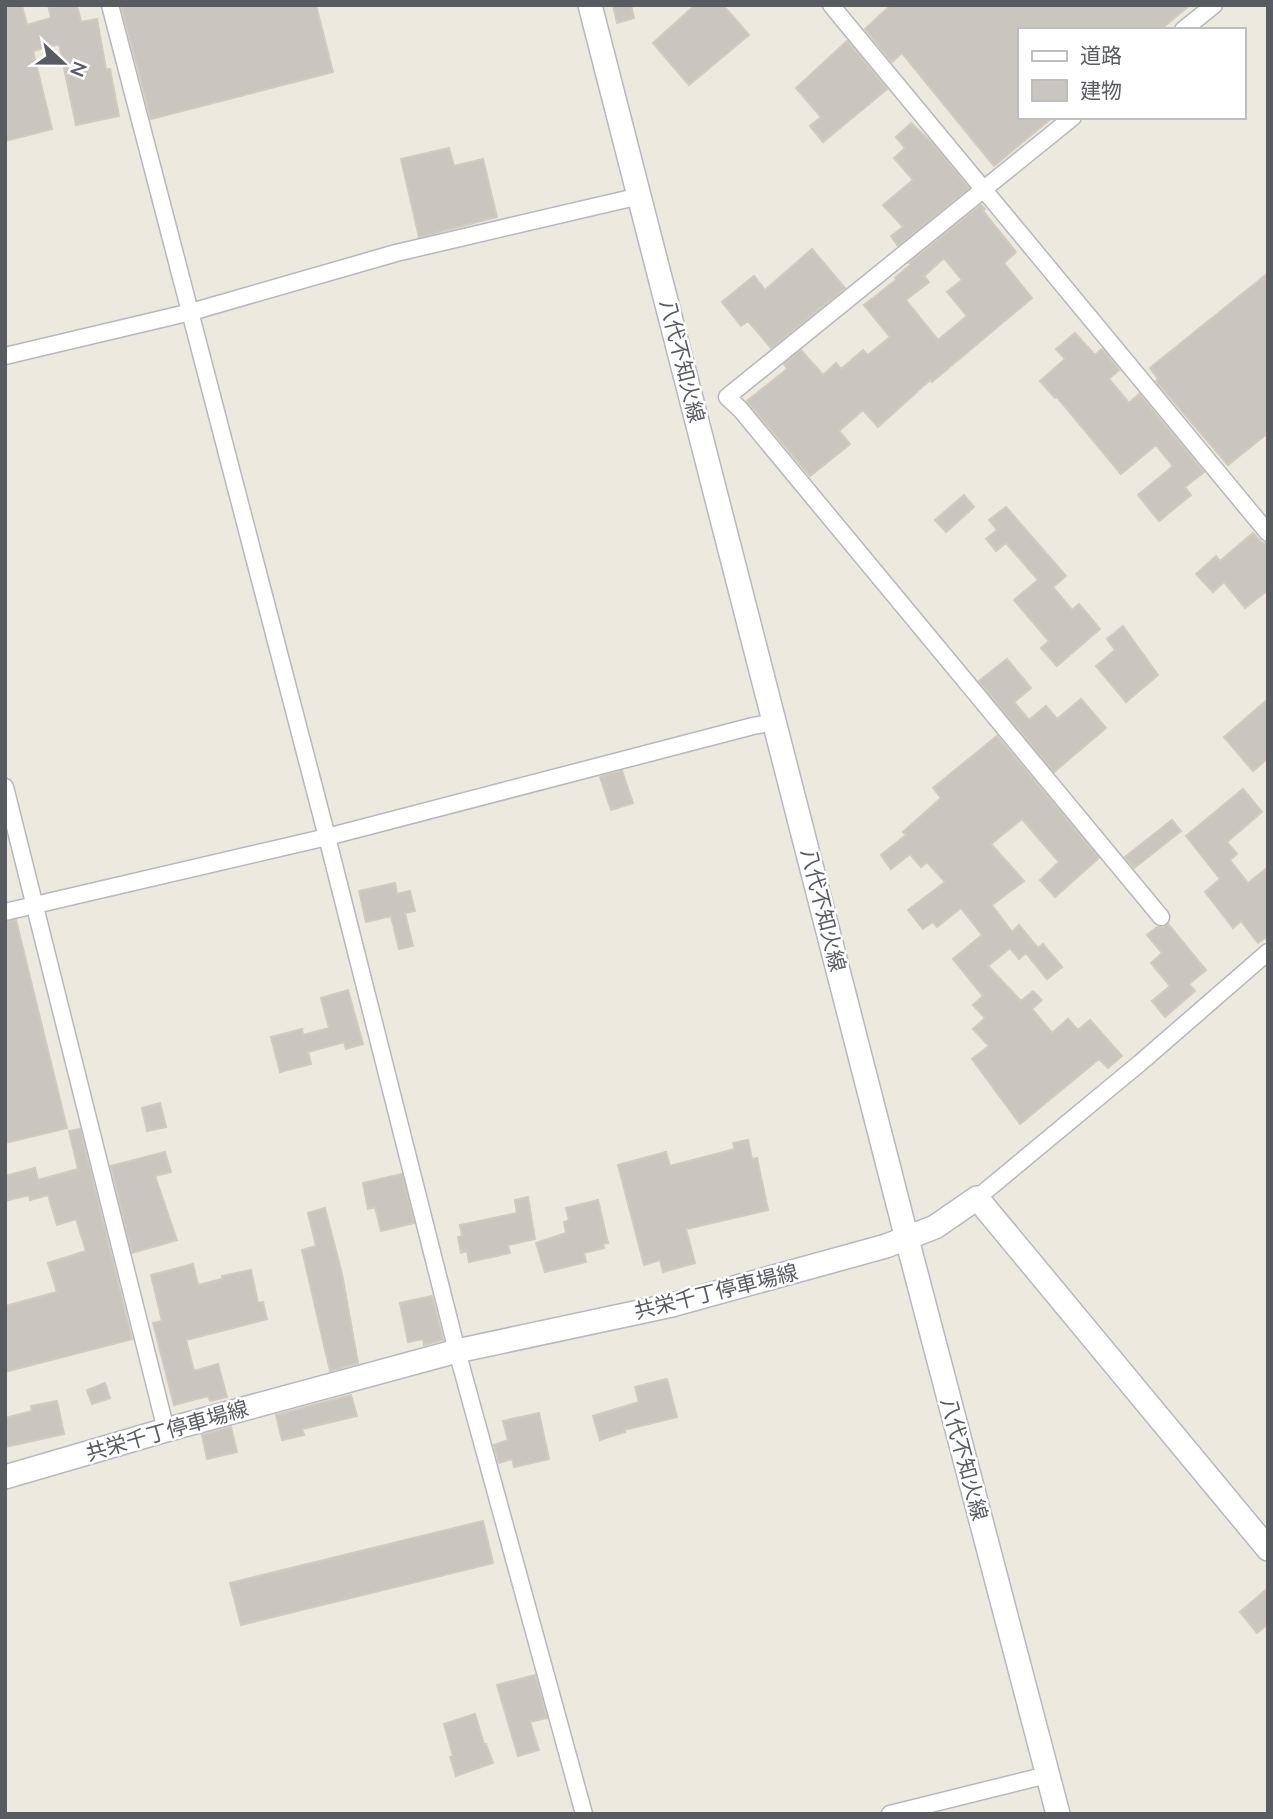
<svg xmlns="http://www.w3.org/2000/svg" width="1273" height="1819" font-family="Mulish,'Noto Sans JP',sans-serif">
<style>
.building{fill:#c9c5bf;stroke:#d1cabe;stroke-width:2;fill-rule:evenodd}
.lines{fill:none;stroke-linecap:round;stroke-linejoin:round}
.minor-casing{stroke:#b5b8bd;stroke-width:19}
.secondary-casing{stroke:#b5b9bf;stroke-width:26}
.minor{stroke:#fff;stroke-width:16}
.secondary{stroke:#fff;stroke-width:23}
.labels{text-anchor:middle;stroke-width:5;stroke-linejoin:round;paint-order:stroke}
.street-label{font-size:21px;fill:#585c61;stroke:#fff}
</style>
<rect width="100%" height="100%" fill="#ece9df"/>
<!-- building -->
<path class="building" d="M 5,5 L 22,5 L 27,25 L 51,18 L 48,5 L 77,5 L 81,22 L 97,19 L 106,69 L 110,69 L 119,116 L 76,125 L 59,44 L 33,51 L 52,129 L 5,141 Z
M 121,5 L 316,5 L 333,72 L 151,119 Z
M 613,5 L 631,5 L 634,18 L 617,23 Z
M 695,5 L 723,5 L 749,35 L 689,85 L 653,43 Z
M 891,5 L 1190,5 L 1160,30 L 1019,30 L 1019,117 L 1053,117 L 994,166 L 902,53 L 892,62 L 865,29 Z
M 847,41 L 887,89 L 823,142 L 810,126 L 821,117 L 796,88 Z
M 911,123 L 932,143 L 969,188 L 898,246 L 891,236 L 903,227 L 883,205 L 913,180 L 894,158 L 905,148 L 896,137 Z
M 449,148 L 454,166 L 483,159 L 497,217 L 419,237 L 401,159 Z
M 981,205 L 985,209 L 983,211 L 1016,252 L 1004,263 L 1032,298 L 932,382 L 930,380 L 878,427 L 863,410 L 839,431 L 850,444 L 810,476 L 747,401 L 787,369 L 784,364 L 801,350 L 823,375 L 836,363 L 841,369 L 863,350 L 868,355 L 890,337 L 864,305 L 896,280 L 895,278 L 911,264 L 909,263 ZM 944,258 L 962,280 L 947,292 L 967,316 L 938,340 L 906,300 L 929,282 L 924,276 Z
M 812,249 L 845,288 L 771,348 L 748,321 L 741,326 L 722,302 L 754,276 L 765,290 Z
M 1268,273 L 1268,433 L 1228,465 L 1156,381 L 1158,379 L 1150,368 Z
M 1075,333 L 1095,355 L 1102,349 L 1119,370 L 1109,379 L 1129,403 L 1139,394 L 1204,472 L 1185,487 L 1191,495 L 1159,521 L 1138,495 L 1173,466 L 1156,445 L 1121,474 L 1057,397 L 1055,398 L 1040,381 L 1065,359 L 1056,349 Z
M 964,495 L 974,507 L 946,532 L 935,520 Z
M 1006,507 L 1066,576 L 1053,587 L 1072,610 L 1079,604 L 1100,629 L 1057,666 L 1041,648 L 1049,641 L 1014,600 L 1038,580 L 1006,543 L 996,551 L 986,539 L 997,530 L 989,520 Z
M 1253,533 L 1262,543 L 1268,543 L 1268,590 L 1245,608 L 1224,582 L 1213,592 L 1196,574 L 1216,556 L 1220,561 Z
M 1123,626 L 1158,675 L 1126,702 L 1096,666 L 1115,650 L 1107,639 Z
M 1007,659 L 1031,688 L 1014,702 L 1029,720 L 1046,706 L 1057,719 L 1081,699 L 1106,728 L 1054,772 L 979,681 Z
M 1268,699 L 1268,758 L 1253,771 L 1224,737 Z
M 997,736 L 1099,858 L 1055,897 L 1040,880 L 1059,862 L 1022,819 L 991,844 L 1024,881 L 992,905 L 1012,932 L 1019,925 L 1038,948 L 1043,944 L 1062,967 L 1047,979 L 1026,953 L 1019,959 L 1010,948 L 988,966 L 1021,1001 L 1033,991 L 1042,1000 L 1032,1009 L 1052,1033 L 1068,1019 L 1078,1030 L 1090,1020 L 1122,1056 L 1108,1068 L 1099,1059 L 1020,1124 L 972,1059 L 989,1046 L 973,1029 L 985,1018 L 973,1005 L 983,996 L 953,959 L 982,935 L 961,908 L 937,927 L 933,922 L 923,929 L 908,910 L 945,882 L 927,862 L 921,867 L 910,854 L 891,869 L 881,855 L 906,835 L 903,832 L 941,798 L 933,788 Z
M 622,771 L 633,803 L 611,810 L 600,777 Z
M 1243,789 L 1262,812 L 1227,842 L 1237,854 L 1230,860 L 1248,883 L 1268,867 L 1268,936 L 1258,943 L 1241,921 L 1233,928 L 1205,892 L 1220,879 L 1186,836 Z
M 1172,820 L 1181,831 L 1134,868 L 1125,857 Z
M 395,883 L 397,894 L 410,891 L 415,911 L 405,913 L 413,946 L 399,949 L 391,916 L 366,922 L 359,891 Z
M 16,920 L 67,1128 L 5,1143 L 5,922 Z
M 1168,924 L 1206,970 L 1189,984 L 1195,991 L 1165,1017 L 1152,1001 L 1170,986 L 1151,963 L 1162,953 L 1147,935 L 1157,927 L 1163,927 Z
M 348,990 L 363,1044 L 346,1049 L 344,1042 L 308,1052 L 311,1064 L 280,1072 L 271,1037 L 302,1029 L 303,1035 L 329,1028 L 321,998 Z
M 160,1103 L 166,1127 L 147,1131 L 142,1108 Z
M 80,1129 L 132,1339 L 5,1372 L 5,1306 L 57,1292 L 48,1263 L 86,1251 L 76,1219 L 57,1225 L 48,1195 L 30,1200 L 29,1195 L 5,1201 L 5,1176 L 35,1168 L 38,1180 L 78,1169 L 69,1131 Z
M 748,1140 L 752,1159 L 757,1158 L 768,1210 L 686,1229 L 695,1263 L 663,1272 L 660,1260 L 644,1265 L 618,1165 L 666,1152 L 670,1166 L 735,1149 L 733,1143 Z
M 165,1152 L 171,1172 L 155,1176 L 177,1240 L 132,1253 L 111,1166 Z
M 402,1174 L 414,1223 L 381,1231 L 375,1207 L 368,1209 L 363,1183 Z
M 528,1197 L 535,1239 L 508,1245 L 510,1253 L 469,1262 L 467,1251 L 461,1253 L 458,1237 L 462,1236 L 460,1225 L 517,1213 L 515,1200 Z
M 598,1200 L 608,1243 L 603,1244 L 604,1248 L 584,1253 L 586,1262 L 545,1272 L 536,1243 L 566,1233 L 564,1222 L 569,1220 L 566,1208 Z
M 325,1208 L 342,1274 L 358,1363 L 330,1371 L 302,1250 L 316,1246 L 308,1213 Z
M 193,1264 L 198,1285 L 222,1279 L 222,1276 L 251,1270 L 258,1303 L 263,1302 L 267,1319 L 186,1340 L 194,1371 L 218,1364 L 227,1397 L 210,1401 L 208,1396 L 174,1405 L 153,1323 L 162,1321 L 151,1275 Z
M 432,1296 L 443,1340 L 424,1345 L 423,1339 L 408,1342 L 400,1303 Z
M 667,1379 L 677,1417 L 624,1430 L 625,1432 L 600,1440 L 593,1416 L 639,1402 L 635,1387 Z
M 105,1383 L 110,1398 L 92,1404 L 87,1390 Z
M 351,1395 L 357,1416 L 302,1429 L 304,1435 L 282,1440 L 276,1415 Z
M 57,1401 L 64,1434 L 5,1447 L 5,1418 L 32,1411 L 31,1406 Z
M 539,1413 L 549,1459 L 514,1467 L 512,1459 L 499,1463 L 494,1445 L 508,1440 L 503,1421 Z
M 231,1427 L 237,1452 L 207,1459 L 202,1435 Z
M 483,1521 L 493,1563 L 241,1625 L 230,1583 Z
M 1268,1588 L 1268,1624 L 1257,1633 L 1240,1612 Z
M 535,1675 L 547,1718 L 530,1722 L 539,1750 L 518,1756 L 497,1685 Z
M 475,1714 L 484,1744 L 486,1744 L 493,1763 L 456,1776 L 450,1757 L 453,1756 L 444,1724 Z"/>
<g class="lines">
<defs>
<path id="minor" d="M 110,5 L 327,837 L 457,1351 L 584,1814
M 831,5 L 1268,533
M 1183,30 L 1214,5
M 1073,117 L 727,397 L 740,409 L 1161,917
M 5,356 L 191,312 L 396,253 L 640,196
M 5,787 L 166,1430
M 5,912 L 327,837 L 753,726 L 775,722
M 977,1198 L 1140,1063 L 1268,952
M 890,1814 L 1047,1775"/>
<path id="secondary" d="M 590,5 L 907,1239 L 1058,1814
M 5,1477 L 166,1430 L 457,1351 L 672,1305 L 886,1246 L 935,1227 L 977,1198 L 1268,1549"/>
</defs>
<!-- minor casing -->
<use href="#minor" class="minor-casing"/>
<!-- secondary casing -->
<use href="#secondary" class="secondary-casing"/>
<!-- minor -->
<use href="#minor" class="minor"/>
<!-- secondary -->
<use href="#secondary" class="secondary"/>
</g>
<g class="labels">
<!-- street labels -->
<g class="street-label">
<text transform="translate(682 361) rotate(76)" y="7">八代不知火線</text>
<text transform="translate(823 910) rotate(76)" y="7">八代不知火線</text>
<text transform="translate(716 1292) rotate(-14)" y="7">共栄千丁停車場線</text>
<text transform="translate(167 1431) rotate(-16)" y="7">共栄千丁停車場線</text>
<text transform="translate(964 1459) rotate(75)" y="7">八代不知火線</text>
</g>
</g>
<!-- border -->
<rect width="1273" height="1819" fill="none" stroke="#585c61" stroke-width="14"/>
<!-- legend -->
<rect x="1018" y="28" width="228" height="91" fill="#ffffff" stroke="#bcbec0" stroke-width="2"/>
<rect x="1032" y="51" width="35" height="10" fill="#ffffff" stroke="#bcbec0" stroke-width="2"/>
<text x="1080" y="63" font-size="21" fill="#585c61">道路</text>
<rect x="1032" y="80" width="35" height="21" fill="#c9c5bf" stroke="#bcbec0" stroke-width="2"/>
<text x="1080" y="98" font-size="21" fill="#585c61">建物</text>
<!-- north arrow -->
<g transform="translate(63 63) rotate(112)" stroke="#ffffff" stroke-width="5" paint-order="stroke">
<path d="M0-5L12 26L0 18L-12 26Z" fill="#585c61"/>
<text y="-10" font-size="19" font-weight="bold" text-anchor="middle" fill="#585c61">N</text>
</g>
</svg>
